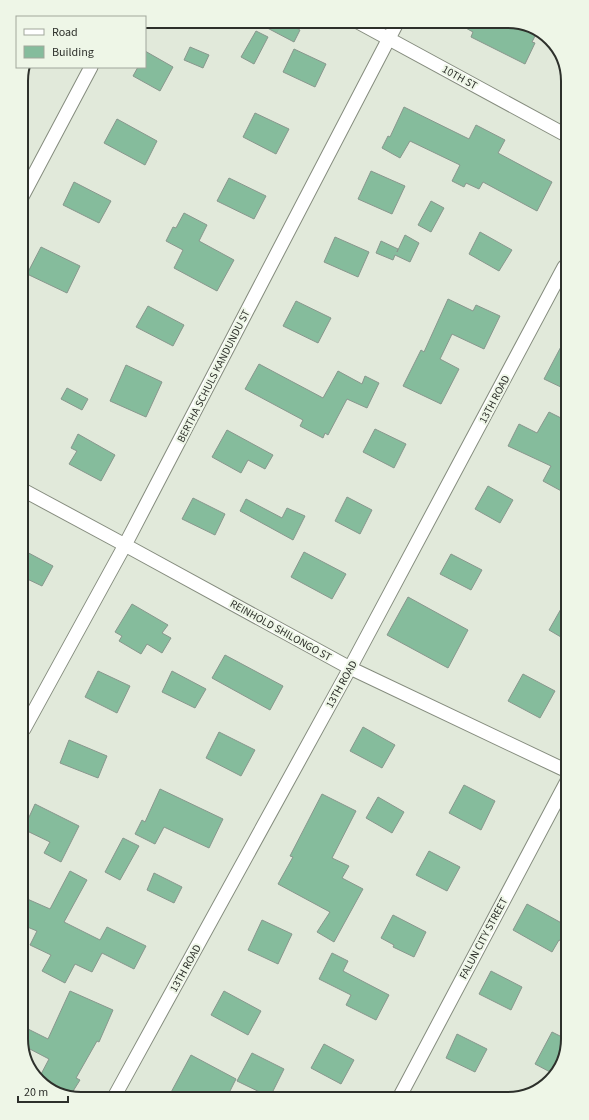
<svg xmlns="http://www.w3.org/2000/svg" width="589" height="1120" font-family="'Source Sans 3',sans-serif">
<style>
.building{fill:#85bc9c;stroke:#88978d}
.lines{fill:none;stroke-linecap:round;stroke-linejoin:round}
.minor-casing{stroke:#858c7e;stroke-width:15}
.minor{stroke:#fff;stroke-width:13}
.labels{text-anchor:middle;stroke-width:4;stroke-linejoin:round;paint-order:stroke}
.street-label{font-size:11px;fill:#2d302b;stroke:#eef6e7}
.rim{fill:none;stroke:#2d302b;stroke-width:2}
</style>
<rect width="100%" height="100%" fill="#e1e9da"/>
<!-- building -->
<path class="building" d="M 254,21 L 283,21 L 300,30 L 294,42 Z
M 453,21 L 512,21 L 538,30 L 532,42 L 535,43 L 525,64 L 471,37 L 473,32 Z
M 256,31 L 268,37 L 254,64 L 241,57 Z
M 190,47 L 209,55 L 203,68 L 184,60 Z
M 294,49 L 326,64 L 315,87 L 283,72 Z
M 145,51 L 173,67 L 160,91 L 133,76 L 138,67 L 145,67 Z
M 404,107 L 469,139 L 476,125 L 505,140 L 498,153 L 552,182 L 537,211 L 483,182 L 479,189 L 466,183 L 464,187 L 452,181 L 460,165 L 410,141 L 400,158 L 382,148 L 388,136 L 390,137 Z
M 255,113 L 289,129 L 276,154 L 243,137 Z
M 117,119 L 157,141 L 145,165 L 104,143 Z
M 371,171 L 405,186 L 392,214 L 358,199 Z
M 229,178 L 266,196 L 254,219 L 217,201 Z
M 74,182 L 111,201 L 99,223 L 63,205 Z
M 431,201 L 444,208 L 431,232 L 418,225 Z
M 184,213 L 207,225 L 199,241 L 234,260 L 217,291 L 174,268 L 183,250 L 166,241 L 173,227 L 176,228 Z
M 480,232 L 512,250 L 499,271 L 469,254 Z
M 405,235 L 419,243 L 410,262 L 395,255 L 393,260 L 376,253 L 381,241 L 398,249 L 397,252 Z
M 335,237 L 369,252 L 358,277 L 324,262 Z
M 41,247 L 80,266 L 67,293 L 27,274 Z
M 448,299 L 473,311 L 476,305 L 500,316 L 484,349 L 452,334 L 440,359 L 459,369 L 441,404 L 403,386 L 421,350 L 424,352 Z
M 296,301 L 331,318 L 318,343 L 283,326 Z
M 148,306 L 184,325 L 173,346 L 136,327 Z
M 565,339 L 565,389 L 544,379 Z
M 259,364 L 323,398 L 338,371 L 362,384 L 365,376 L 379,383 L 367,408 L 347,399 L 328,435 L 325,433 L 323,438 L 300,426 L 303,420 L 245,389 Z
M 126,365 L 162,382 L 146,417 L 110,401 Z
M 67,388 L 88,399 L 82,410 L 61,399 Z
M 549,412 L 565,420 L 565,493 L 543,481 L 551,466 L 508,446 L 519,424 L 537,433 Z
M 375,429 L 406,444 L 394,468 L 363,452 Z
M 227,430 L 273,455 L 265,469 L 248,460 L 241,473 L 212,457 Z
M 78,434 L 115,455 L 101,481 L 69,464 L 77,451 L 71,448 Z
M 488,486 L 513,500 L 500,523 L 475,509 Z
M 347,497 L 372,510 L 360,534 L 335,521 Z
M 193,498 L 225,514 L 215,535 L 182,519 Z
M 246,499 L 282,518 L 287,508 L 305,516 L 293,540 L 240,511 Z
M 23,550 L 53,566 L 42,586 L 23,577 Z
M 304,552 L 346,574 L 332,599 L 291,577 Z
M 451,554 L 482,570 L 471,590 L 440,574 Z
M 408,597 L 468,630 L 448,668 L 387,635 Z
M 566,600 L 566,640 L 549,630 Z
M 132,604 L 168,625 L 162,633 L 171,638 L 162,653 L 147,644 L 141,654 L 119,641 L 122,636 L 115,632 Z
M 225,655 L 283,686 L 270,710 L 212,678 Z
M 98,671 L 130,686 L 117,713 L 85,697 Z
M 172,671 L 206,689 L 195,708 L 162,692 Z
M 523,674 L 555,691 L 540,718 L 508,701 Z
M 363,727 L 395,745 L 382,768 L 350,751 Z
M 219,732 L 255,750 L 241,776 L 206,758 Z
M 69,740 L 107,756 L 98,778 L 60,763 Z
M 464,785 L 495,801 L 481,830 L 449,813 Z
M 160,789 L 223,819 L 209,848 L 164,827 L 155,844 L 135,834 L 142,820 L 145,822 Z
M 322,794 L 356,811 L 332,858 L 349,866 L 342,878 L 363,889 L 334,942 L 317,932 L 330,912 L 278,884 L 293,857 L 290,856 Z
M 378,797 L 404,812 L 392,833 L 366,818 Z
M 35,804 L 79,826 L 61,862 L 44,853 L 50,842 L 25,830 L 25,826 Z
M 123,838 L 139,846 L 120,880 L 105,872 Z
M 429,851 L 460,867 L 447,891 L 416,875 Z
M 70,871 L 87,880 L 64,922 L 100,940 L 107,927 L 146,946 L 134,969 L 102,953 L 92,972 L 75,964 L 65,983 L 42,971 L 51,955 L 30,945 L 37,931 L 25,926 L 25,898 L 50,909 Z
M 154,873 L 182,887 L 174,903 L 147,890 Z
M 527,904 L 567,926 L 568,944 L 559,940 L 552,952 L 513,930 Z
M 393,915 L 426,932 L 414,957 L 393,947 L 394,945 L 381,938 Z
M 262,920 L 292,934 L 278,964 L 248,950 Z
M 332,953 L 348,961 L 343,971 L 389,995 L 376,1020 L 346,1005 L 351,995 L 319,979 Z
M 491,971 L 522,987 L 511,1010 L 479,994 Z
M 70,991 L 113,1010 L 99,1042 L 97,1041 L 76,1078 L 80,1080 L 70,1096 L 48,1089 L 39,1078 L 49,1059 L 26,1047 L 26,1028 L 48,1039 Z
M 224,991 L 261,1011 L 248,1035 L 211,1015 Z
M 552,1032 L 568,1040 L 565,1049 L 552,1073 L 535,1064 Z
M 457,1034 L 487,1049 L 475,1072 L 446,1058 Z
M 324,1044 L 354,1060 L 341,1084 L 311,1068 Z
M 252,1053 L 284,1069 L 270,1097 L 237,1081 Z
M 191,1055 L 236,1079 L 227,1097 L 168,1098 Z"/>
<g class="lines">
<defs>
<path id="minor" d="M 356,21 L 564,134
M 22,197 L 91,67
M 23,490 L 125,545 L 350,668 L 567,771
M 24,729 L 125,545 L 398,21
M 400,1096 L 567,781
M 113,1099 L 350,668 L 564,267"/>
</defs>
<!-- minor casing -->
<use href="#minor" class="minor-casing"/>
<!-- minor -->
<use href="#minor" class="minor"/>
</g>
<g class="labels">
<!-- street labels -->
<g class="street-label">
<text transform="translate(460 77) rotate(29)" y="4">10TH ST</text>
<text transform="translate(213 376) rotate(-63)" y="4">BERTHA SCHULS KANDUNDU ST</text>
<text transform="translate(494 399) rotate(-62)" y="4">13TH ROAD</text>
<text transform="translate(281 630) rotate(29)" y="4">REINHOLD SHILONGO ST</text>
<text transform="translate(341 684) rotate(-61)" y="4">13TH ROAD</text>
<text transform="translate(483 938) rotate(-62)" y="4">FALUN CITY STREET</text>
<text transform="translate(185 968) rotate(-61)" y="4">13TH ROAD</text>
</g>
</g>
<!-- crop -->
<path d="M0 0H589V1120H0ZM81 28H508A53 53 0 0 1 561 81V1039A53 53 0 0 1 508 1092H81A53 53 0 0 1 28 1039V81A53 53 0 0 1 81 28Z" fill="#eef6e7" fill-rule="evenodd"/>
<path class="rim" d="M81 28H508A53 53 0 0 1 561 81V1039A53 53 0 0 1 508 1092H81A53 53 0 0 1 28 1039V81A53 53 0 0 1 81 28Z"/>
<!-- legend -->
<rect x="16" y="16" width="130" height="52" fill="#eef6e7" stroke="#a1a79c"/>
<rect x="24" y="29" width="20" height="6" fill="#ffffff" stroke="#a1a79c"/>
<text x="52" y="36" font-size="12" fill="#2d302b">Road</text>
<rect x="24" y="46" width="20" height="12" fill="#85bc9c" stroke="#a1a79c"/>
<text x="52" y="56" font-size="12" fill="#2d302b">Building</text>
<!-- scale -->
<path d="M18 1096v6h50v-6" fill="none" stroke="#2d302b" stroke-width="2"/>
<text x="24" y="1096" font-size="12" fill="#2d302b" stroke="#eef6e7" stroke-width="3" paint-order="stroke">20 m</text>
</svg>
